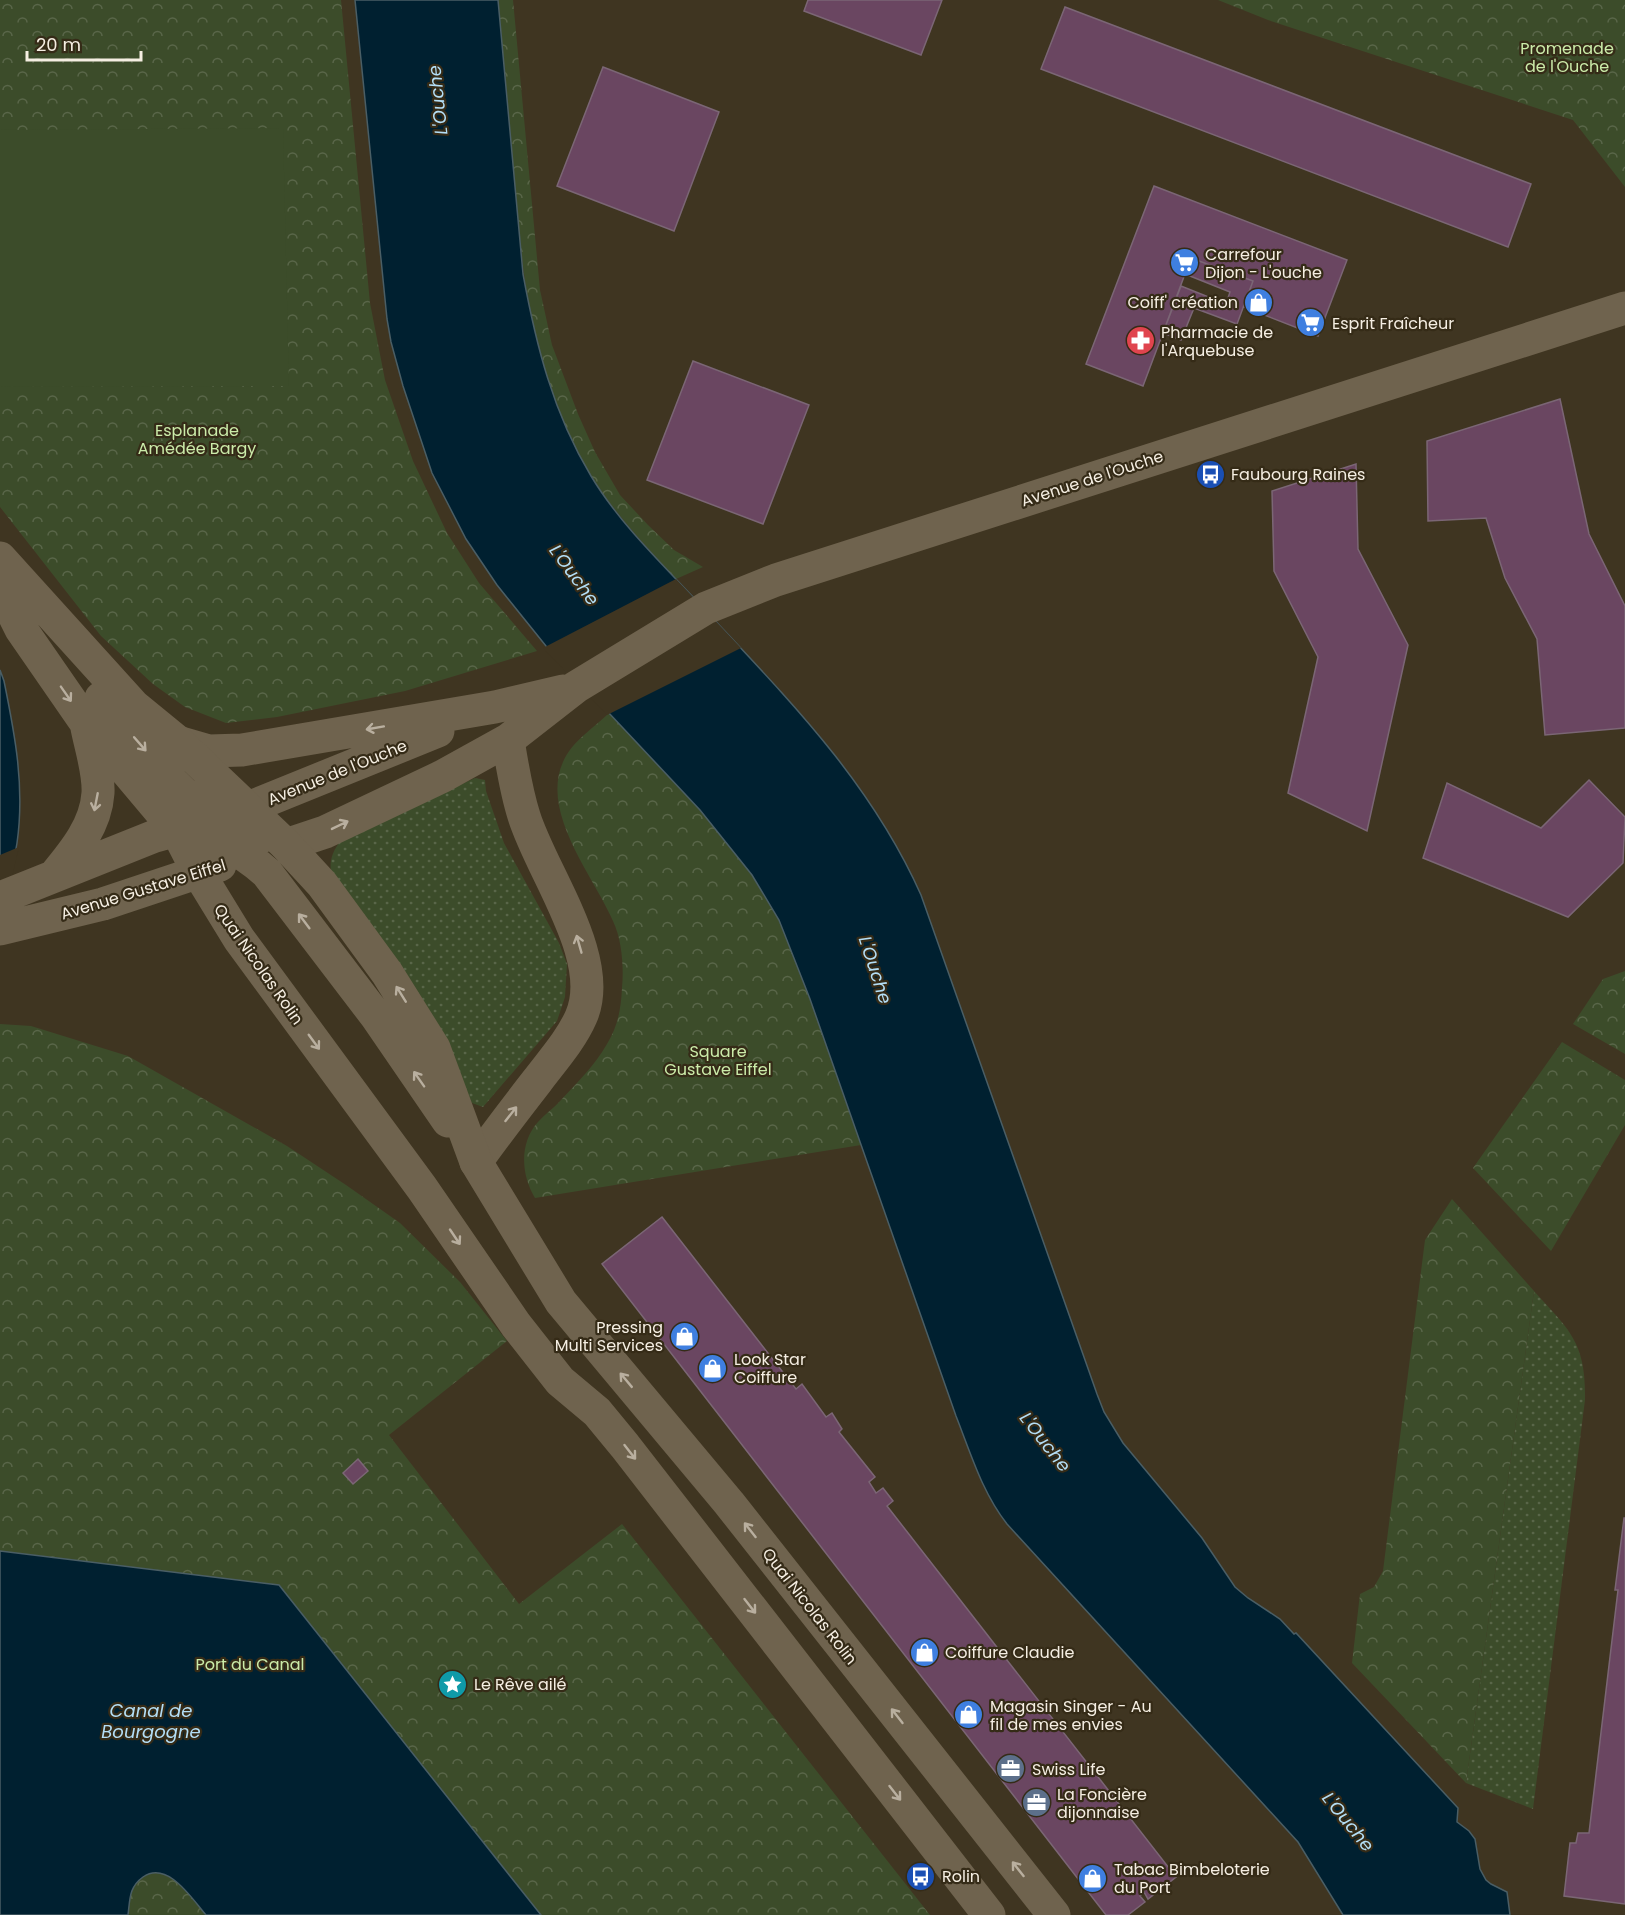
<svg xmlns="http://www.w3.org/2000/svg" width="1625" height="1915" font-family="Poppins,sans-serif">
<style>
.grass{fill:url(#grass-dots)}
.forest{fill:url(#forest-crowns)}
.garden{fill:#3c4c2a}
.water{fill:#002030;stroke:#4a5e65;stroke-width:1.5}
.pier{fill:#3f3521}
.building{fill:#6a4661;stroke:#7b6675;stroke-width:1.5}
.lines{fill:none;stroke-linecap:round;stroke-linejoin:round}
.street{stroke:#6f634e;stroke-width:33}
.secondary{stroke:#6f634e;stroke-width:33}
.oneway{stroke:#b9af9f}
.labels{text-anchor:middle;stroke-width:4.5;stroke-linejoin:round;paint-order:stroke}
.park-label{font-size:16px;fill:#cbeba9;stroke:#352b17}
.poi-label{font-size:16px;fill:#f5eee2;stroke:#352b17;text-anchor:start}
.street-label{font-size:16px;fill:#f5eee2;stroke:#352b17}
.water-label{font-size:18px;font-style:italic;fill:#b3def6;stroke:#352b17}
</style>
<defs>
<pattern id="grass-dots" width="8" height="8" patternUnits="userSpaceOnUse" patternTransform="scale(1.5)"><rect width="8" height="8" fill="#3c4c2a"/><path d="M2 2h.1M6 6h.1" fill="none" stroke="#596649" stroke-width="1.8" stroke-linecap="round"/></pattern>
<pattern id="forest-crowns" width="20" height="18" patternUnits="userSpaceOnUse" patternTransform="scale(1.5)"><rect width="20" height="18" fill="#3c4c2a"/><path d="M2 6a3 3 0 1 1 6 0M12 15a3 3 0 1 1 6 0" fill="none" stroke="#596649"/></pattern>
</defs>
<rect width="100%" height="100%" fill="#3f3521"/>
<!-- grass -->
<path class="grass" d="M 475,778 L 485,780 L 486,791 L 504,843 L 559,943 L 567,964 L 565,997 L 557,1021 L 483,1107 L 472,1103 L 438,1036 L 333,884 C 329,865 329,856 341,840 Z
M 1534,1291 C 1570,1331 1586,1342 1585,1400 L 1533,1809 L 1466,1783 Z"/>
<!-- forest -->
<path class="forest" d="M 0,0 L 341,0 L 370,303 L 385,380 L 413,461 L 447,533 L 479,583 L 537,651 L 405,691 L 277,717 L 226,723 L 185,707 L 153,684 L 101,636 L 0,507 Z
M 498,0 L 513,0 L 540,290 L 552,345 L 578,414 L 595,452 L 620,495 L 648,525 L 674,550 L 703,567 L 676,579 C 646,546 616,515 592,477 C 533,387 523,281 514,177 C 509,118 503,59 498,0 Z
M 1218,0 L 1625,0 L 1625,187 L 1573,120 L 1268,20 Z
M 609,713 L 700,810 L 752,875 L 779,920 L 810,999 L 861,1145 L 535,1198 C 521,1175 519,1143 538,1122 C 545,1114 554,1108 561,1100 C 577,1083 595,1065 607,1044 C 618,1026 621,1009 622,988 C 624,967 622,940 613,921 C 594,877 540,813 563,762 C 572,741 594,728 609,713 Z
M 1625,971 L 1625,1054 L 1573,1024 L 1603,979 Z
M 0,1024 L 31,1026 L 128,1056 L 287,1146 L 346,1185 L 400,1223 L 460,1282 L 507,1341 L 389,1435 L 519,1604 L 622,1524 L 930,1915 L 0,1915 Z
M 1562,1042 L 1625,1080 L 1625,1125 L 1551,1251 L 1473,1168 Z
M 1452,1199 L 1534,1291 L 1466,1783 L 1352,1663 L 1360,1594 L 1374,1587 L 1383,1571 L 1425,1240 Z"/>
<!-- garden -->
<path class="garden" d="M 283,128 L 289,386 L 0,387 L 0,130 Z"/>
<!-- water -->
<path class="water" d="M 355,0 L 498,0 L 523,274 C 536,345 553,413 591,476 C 618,521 657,559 693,597 C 780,691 868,776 921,895 L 1097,1394 L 1104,1412 L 1123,1443 L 1202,1538 L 1235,1587 L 1248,1598 L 1280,1619 L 1294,1634 L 1296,1633 L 1458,1808 L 1457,1822 L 1469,1831 L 1475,1839 L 1480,1869 L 1486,1880 L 1491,1884 L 1507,1892 L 1510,1915 L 1343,1915 L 1298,1842 L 1007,1524 C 982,1492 971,1454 956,1416 L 810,999 L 779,920 L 752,875 L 700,810 L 546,646 L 497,585 L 466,539 L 432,473 L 403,386 L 391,342 L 387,319 Z
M 0,670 L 4,681 C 15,735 25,787 17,843 C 13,867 6,891 0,915 Z
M 0,1551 L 279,1585 L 541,1915 L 206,1915 C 192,1899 168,1860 143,1877 C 129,1887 130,1899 128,1915 L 0,1915 Z"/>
<!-- pier -->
<path class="pier" d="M 676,579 L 741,648 L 607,715 L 543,648 Z
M 19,847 L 3,916 L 0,918 L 0,855 Z"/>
<!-- building -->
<path class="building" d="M 808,0 L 942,0 L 921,55 L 804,11 Z
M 1065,7 L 1531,184 L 1508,247 L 1041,69 Z
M 603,67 L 719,112 L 674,231 L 557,186 Z
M 1154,186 L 1347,260 L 1318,336 L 1244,307 L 1253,281 L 1191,258 L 1143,386 L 1086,364 Z
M 1191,258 L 1253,281 L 1237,324 L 1194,308 L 1181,340 L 1163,333 L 1181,286 L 1226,304 L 1230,292 L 1185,274 Z
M 693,361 L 809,405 L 763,524 L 647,480 Z
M 1560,399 L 1589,534 L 1625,606 L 1625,728 L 1545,735 L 1537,639 L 1505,578 L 1486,518 L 1428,521 L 1427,441 Z
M 1356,464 L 1358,549 L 1408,645 L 1367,831 L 1288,793 L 1318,657 L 1274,571 L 1272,491 Z
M 1589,780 L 1625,817 L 1623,863 L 1568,917 L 1423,858 L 1447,783 L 1541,828 Z
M 662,1217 L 796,1389 L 802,1384 L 826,1417 L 832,1413 L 842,1429 L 839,1432 L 875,1477 L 869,1482 L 876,1493 L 883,1488 L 893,1501 L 887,1506 L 1176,1877 L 1148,1899 L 1144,1892 L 1140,1896 L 1145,1902 L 1128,1915 L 1106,1915 L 602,1264 Z
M 358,1459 L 368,1471 L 353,1484 L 343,1473 Z
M 1624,1518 L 1625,1518 L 1625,1904 L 1564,1896 L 1570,1843 L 1576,1843 L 1578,1833 L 1589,1833 L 1618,1590 L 1615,1590 Z"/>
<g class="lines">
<!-- street -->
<path class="street" d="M 178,742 L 209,751 L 242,750 L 495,707 L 563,691
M 248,808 L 438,731
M 286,845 L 325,832 L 443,776 L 508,740 L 576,687 L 706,608 L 776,580 L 1625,308
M 476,1162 C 496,1134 516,1108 537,1081 C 552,1061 571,1040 581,1017 C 607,959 541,872 524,816 C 516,791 512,765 508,740"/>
<!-- secondary -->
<path class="secondary" d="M 0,558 L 134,706 L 178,742 L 286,845 L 322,884 L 387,973 L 434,1048 L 476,1162 L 561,1302 L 729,1503 L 1054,1915
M 0,587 L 21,629 L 86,723 L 177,831 L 198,872 L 239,939 L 422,1188 L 516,1325 L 560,1381 L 597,1412 L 625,1446 L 989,1915
M 101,698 C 125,726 148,758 174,784 C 196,807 231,827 261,837
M 177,831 C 214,837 239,848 267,873 L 376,1016 L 448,1121
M 55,875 C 75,851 96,825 98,793 C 99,772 91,748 87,728
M 0,898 L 155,836 L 195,825
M 0,929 L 103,904 L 220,865"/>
</g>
<!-- one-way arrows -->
<defs><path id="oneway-shaft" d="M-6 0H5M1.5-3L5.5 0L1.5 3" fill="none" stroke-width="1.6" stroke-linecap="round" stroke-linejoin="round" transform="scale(1.5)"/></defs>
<g class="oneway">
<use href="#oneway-shaft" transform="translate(66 694) rotate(55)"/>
<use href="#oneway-shaft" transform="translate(375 728) rotate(170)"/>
<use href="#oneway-shaft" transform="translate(140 744) rotate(49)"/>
<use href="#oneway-shaft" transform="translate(96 802) rotate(101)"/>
<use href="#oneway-shaft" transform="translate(340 825) rotate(-26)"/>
<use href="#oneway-shaft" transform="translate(304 921) rotate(-127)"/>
<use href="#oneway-shaft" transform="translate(579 944) rotate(-106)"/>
<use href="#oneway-shaft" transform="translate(401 994) rotate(-122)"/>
<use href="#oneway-shaft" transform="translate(314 1042) rotate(54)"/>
<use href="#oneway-shaft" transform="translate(419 1079) rotate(-125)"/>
<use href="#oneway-shaft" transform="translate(511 1114) rotate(-52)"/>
<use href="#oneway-shaft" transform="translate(455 1237) rotate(56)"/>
<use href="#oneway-shaft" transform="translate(626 1380) rotate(-130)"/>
<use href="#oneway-shaft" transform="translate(630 1452) rotate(52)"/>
<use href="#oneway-shaft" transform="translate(750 1530) rotate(-128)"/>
<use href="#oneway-shaft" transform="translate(750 1606) rotate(52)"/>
<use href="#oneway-shaft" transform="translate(897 1716) rotate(-128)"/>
<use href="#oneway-shaft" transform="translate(895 1793) rotate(52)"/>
<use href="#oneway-shaft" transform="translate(1018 1869) rotate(-128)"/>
</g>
<!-- icons -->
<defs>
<symbol id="supermarket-disc" viewBox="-11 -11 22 22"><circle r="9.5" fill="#3f7fe0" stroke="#352b17"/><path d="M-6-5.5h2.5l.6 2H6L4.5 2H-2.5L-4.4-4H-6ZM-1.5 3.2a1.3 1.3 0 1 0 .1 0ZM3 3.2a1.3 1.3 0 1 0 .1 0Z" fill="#fff"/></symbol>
<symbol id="shop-disc" viewBox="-11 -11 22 22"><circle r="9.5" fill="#3f7fe0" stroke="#352b17"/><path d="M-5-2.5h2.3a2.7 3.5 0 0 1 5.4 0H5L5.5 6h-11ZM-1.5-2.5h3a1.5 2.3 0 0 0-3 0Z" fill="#fff"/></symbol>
<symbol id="pharmacy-disc" viewBox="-11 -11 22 22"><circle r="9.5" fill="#e0444e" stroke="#352b17"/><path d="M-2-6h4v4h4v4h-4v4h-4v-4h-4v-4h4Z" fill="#fff"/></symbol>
<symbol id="bus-disc" viewBox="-11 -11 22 22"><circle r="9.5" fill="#1a4fb4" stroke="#352b17"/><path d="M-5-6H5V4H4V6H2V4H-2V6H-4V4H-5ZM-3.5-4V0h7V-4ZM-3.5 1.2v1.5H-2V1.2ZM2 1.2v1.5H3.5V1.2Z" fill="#fff"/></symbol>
<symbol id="sight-disc" viewBox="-11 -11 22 22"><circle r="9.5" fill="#0f9aa8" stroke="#352b17"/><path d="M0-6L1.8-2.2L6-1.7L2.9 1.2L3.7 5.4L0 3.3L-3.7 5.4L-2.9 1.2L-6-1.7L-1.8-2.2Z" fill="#fff"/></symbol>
<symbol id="office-disc" viewBox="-11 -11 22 22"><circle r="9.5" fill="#5c6f8a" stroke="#352b17"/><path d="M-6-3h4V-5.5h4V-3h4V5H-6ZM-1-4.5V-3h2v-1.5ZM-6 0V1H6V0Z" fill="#fff"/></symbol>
</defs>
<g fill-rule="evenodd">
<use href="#supermarket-disc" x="1168" y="246" width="33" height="33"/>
<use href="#shop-disc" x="1242" y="286" width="33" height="33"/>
<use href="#supermarket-disc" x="1294" y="306" width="33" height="33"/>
<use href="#pharmacy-disc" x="1124" y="324" width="33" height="33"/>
<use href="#bus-disc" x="1194" y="458" width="33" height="33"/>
<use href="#shop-disc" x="668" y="1320" width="33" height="33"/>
<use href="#shop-disc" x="696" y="1352" width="33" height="33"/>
<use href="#shop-disc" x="908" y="1636" width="33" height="33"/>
<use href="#sight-disc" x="436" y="1668" width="33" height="33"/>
<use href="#shop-disc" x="952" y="1698" width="33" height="33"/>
<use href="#office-disc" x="994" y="1752" width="33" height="33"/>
<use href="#office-disc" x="1020" y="1786" width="33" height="33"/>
<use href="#bus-disc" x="904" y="1860" width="33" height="33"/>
<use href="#shop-disc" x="1076" y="1862" width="33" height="33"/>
</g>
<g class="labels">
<!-- park labels -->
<g class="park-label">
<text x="1567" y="54">Promenade<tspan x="1567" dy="18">de l'Ouche</tspan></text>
<text x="197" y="436">Esplanade<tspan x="197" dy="18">Amédée Bargy</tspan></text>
<text x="718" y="1057">Square<tspan x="718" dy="18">Gustave Eiffel</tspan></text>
<text x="250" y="1670">Port du Canal</text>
</g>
<!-- poi labels -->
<g class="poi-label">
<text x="1205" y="260">Carrefour<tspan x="1205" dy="18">Dijon - L'ouche</tspan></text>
<text x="1238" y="308" text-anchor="end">Coiff' création</text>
<text x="1332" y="329">Esprit Fraîcheur</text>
<text x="1161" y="338">Pharmacie de<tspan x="1161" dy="18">l'Arquebuse</tspan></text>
<text x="1231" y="480">Faubourg Raines</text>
<text x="663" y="1333" text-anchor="end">Pressing<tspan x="663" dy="18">Multi Services</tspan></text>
<text x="734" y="1365">Look Star<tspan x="734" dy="18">Coiffure</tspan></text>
<text x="945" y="1658">Coiffure Claudie</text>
<text x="474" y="1690">Le Rêve ailé</text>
<text x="990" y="1712">Magasin Singer - Au<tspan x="990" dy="18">fil de mes envies</tspan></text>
<text x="1032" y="1775">Swiss Life</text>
<text x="1057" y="1800">La Foncière<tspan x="1057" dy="18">dijonnaise</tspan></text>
<text x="1114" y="1875">Tabac Bimbeloterie<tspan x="1114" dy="18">du Port</tspan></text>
<text x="942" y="1882">Rolin</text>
</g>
<!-- street labels -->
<g class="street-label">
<text transform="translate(1092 478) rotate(-18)" y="6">Avenue de l'Ouche</text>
<text transform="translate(337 772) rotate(-22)" y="6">Avenue de l'Ouche</text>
<text transform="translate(143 889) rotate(-17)" y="6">Avenue Gustave Eiffel</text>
<text transform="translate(259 964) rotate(55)" y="6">Quai Nicolas Rolin</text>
<text transform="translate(810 1606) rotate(52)" y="6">Quai Nicolas Rolin</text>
</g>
<!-- water labels -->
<g class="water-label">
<text transform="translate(438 100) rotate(-96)" y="6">L'Ouche</text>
<text transform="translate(574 575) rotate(54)" y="6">L'Ouche</text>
<text transform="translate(875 970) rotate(72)" y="6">L'Ouche</text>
<text transform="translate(1045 1442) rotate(52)" y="6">L'Ouche</text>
<text x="151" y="1717">Canal de<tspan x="151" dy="21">Bourgogne</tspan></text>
<text transform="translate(1348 1822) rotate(51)" y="6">L'Ouche</text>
</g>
</g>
<!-- scale -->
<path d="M27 51v9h114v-9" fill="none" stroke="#f5eee2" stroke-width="3"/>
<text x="36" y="51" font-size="18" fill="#f5eee2" stroke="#352b17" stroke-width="4.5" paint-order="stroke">20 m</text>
</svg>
